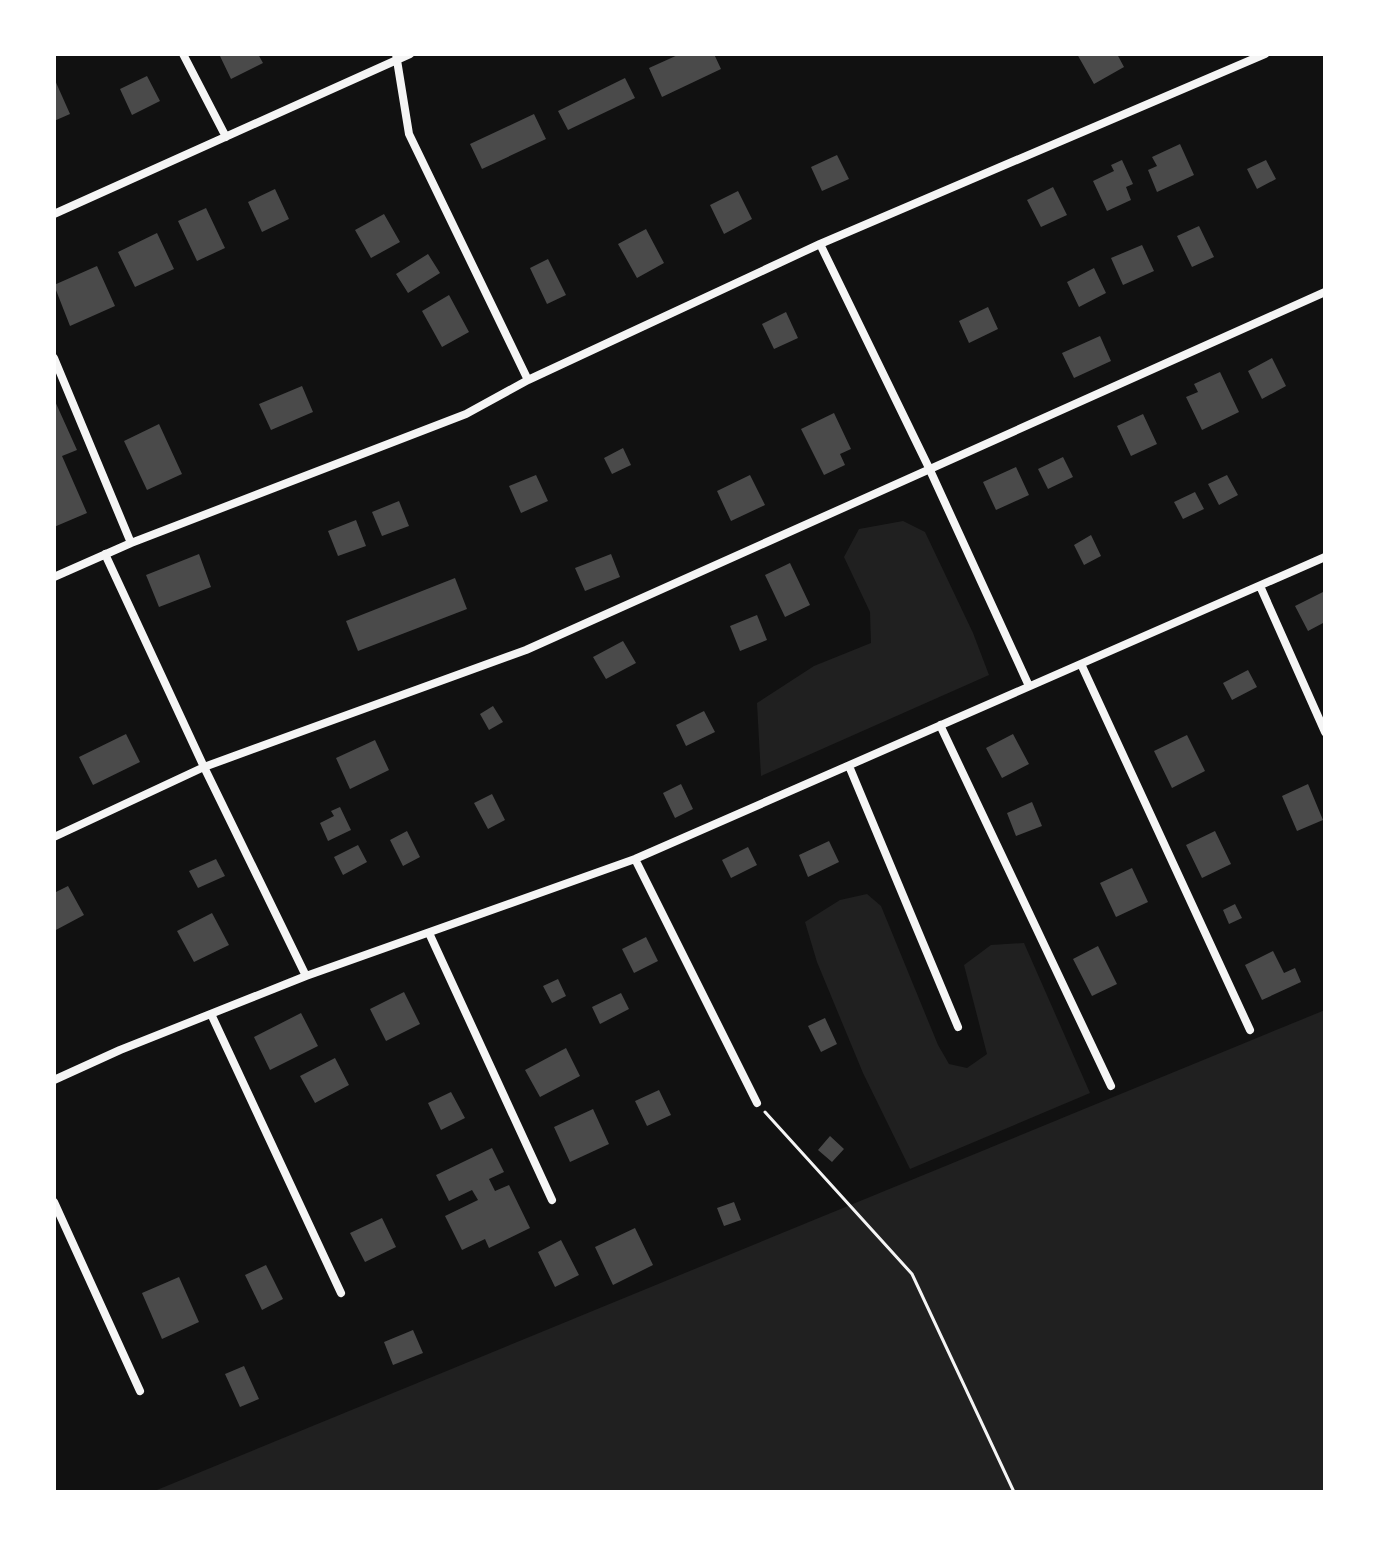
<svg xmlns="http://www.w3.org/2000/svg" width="1379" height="1546" font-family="'Noto Sans',sans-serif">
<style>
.green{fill:#202020}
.building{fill:#4a4a4a}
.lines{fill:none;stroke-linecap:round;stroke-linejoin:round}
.path{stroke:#f5f5f5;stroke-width:3}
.minor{stroke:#f5f5f5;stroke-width:8}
</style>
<rect width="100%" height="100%" fill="#111"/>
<!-- green -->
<path class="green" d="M 903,521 L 925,532 L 973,633 L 989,675 L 761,776 L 757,703 L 814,666 L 871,643 L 870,612 L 844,557 L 859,529 Z
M 867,894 L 881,906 L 938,1045 L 949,1064 L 967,1068 L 987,1054 L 964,965 L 991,945 L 1024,943 L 1090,1093 L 910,1169 L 863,1073 L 817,962 L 805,922 L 840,900 Z
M 1325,1010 L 1325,1492 L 152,1492 Z"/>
<!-- building -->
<path class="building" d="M 219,54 L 258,54 L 263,63 L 231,79 Z
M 680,54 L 714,54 L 721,69 L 662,97 L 649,68 Z
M 1077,54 L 1117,54 L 1124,67 L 1094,84 Z
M 147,76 L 160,101 L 132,115 L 120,89 Z
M 54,78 L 70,114 L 54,121 Z
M 625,78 L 635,98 L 568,130 L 558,111 Z
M 534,114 L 546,139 L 482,169 L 470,144 Z
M 1180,144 L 1194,175 L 1157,192 L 1148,170 L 1157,166 L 1152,157 Z
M 837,155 L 849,179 L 822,191 L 811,167 Z
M 1122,160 L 1133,184 L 1126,187 L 1131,200 L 1107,211 L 1093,181 L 1114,171 L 1111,165 Z
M 1266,160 L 1276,179 L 1257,189 L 1247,169 Z
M 1053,187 L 1067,215 L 1041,227 L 1027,200 Z
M 275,189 L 289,219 L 262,232 L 248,202 Z
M 738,191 L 752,219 L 724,234 L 710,205 Z
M 206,208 L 225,248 L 197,261 L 178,221 Z
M 384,214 L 400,242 L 371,258 L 355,230 Z
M 1199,226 L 1214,257 L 1192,267 L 1177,236 Z
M 646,229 L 664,263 L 637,278 L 618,244 Z
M 157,233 L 174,269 L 135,287 L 118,252 Z
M 1142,245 L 1154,271 L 1123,285 L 1111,258 Z
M 428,254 L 440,273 L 408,293 L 396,274 Z
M 548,259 L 566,295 L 547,304 L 530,268 Z
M 97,266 L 115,306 L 70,326 L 54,285 Z
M 1094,268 L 1106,293 L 1079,307 L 1067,282 Z
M 449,295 L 469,332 L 442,347 L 422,311 Z
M 988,307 L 998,329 L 969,343 L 959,321 Z
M 786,312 L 798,338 L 774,349 L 762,324 Z
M 1100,336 L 1111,361 L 1074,378 L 1062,353 Z
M 1272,358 L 1286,386 L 1262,399 L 1248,371 Z
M 1220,372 L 1239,412 L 1202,430 L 1186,397 L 1198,392 L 1194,384 Z
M 302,386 L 313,412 L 271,430 L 259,404 Z
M 54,399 L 77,450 L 62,456 L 87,513 L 54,527 Z
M 834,413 L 851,449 L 840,454 L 845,465 L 824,475 L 801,429 Z
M 1143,414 L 1157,444 L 1131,456 L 1117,426 Z
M 159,424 L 182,474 L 147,490 L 124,441 Z
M 623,448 L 631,465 L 612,474 L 604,458 Z
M 1063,457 L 1073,477 L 1048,489 L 1038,469 Z
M 1016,467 L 1029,495 L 996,510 L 983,482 Z
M 536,475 L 548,501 L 521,513 L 509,486 Z
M 750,475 L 765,505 L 731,521 L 717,491 Z
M 1227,475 L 1238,495 L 1219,505 L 1208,484 Z
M 1195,492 L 1204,509 L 1183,519 L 1174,502 Z
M 399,501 L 409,526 L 382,536 L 372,512 Z
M 356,520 L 366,546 L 338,556 L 328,531 Z
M 1091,535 L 1101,556 L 1084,565 L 1074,545 Z
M 199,554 L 211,587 L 159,607 L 146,575 Z
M 611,554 L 620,577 L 585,591 L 575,568 Z
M 790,563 L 810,605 L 785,617 L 765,575 Z
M 455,578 L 467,609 L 358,651 L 346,621 Z
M 1323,592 L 1325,622 L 1308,631 L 1295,606 Z
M 757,615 L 767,640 L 740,651 L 730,626 Z
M 623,641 L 636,663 L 606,679 L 593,657 Z
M 1248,670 L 1257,687 L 1232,700 L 1223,683 Z
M 493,706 L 503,722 L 489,730 L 480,714 Z
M 704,711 L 715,732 L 686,746 L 676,725 Z
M 126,734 L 140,762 L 93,785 L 79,757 Z
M 1013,734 L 1029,764 L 1002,778 L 986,748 Z
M 1187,735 L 1205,771 L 1172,788 L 1154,751 Z
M 375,740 L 389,770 L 350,789 L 336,758 Z
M 681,784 L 693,809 L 675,818 L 663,793 Z
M 1308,784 L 1323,820 L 1297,831 L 1282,796 Z
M 492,794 L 505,820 L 488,829 L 474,803 Z
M 1032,802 L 1042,826 L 1016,836 L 1007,813 Z
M 340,807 L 351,830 L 328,841 L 320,823 L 334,816 L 331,811 Z
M 407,831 L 420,857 L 403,866 L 390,840 Z
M 1215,831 L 1231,864 L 1202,878 L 1186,845 Z
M 829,841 L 839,862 L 808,877 L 799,855 Z
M 358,845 L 367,862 L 343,875 L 334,857 Z
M 748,847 L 757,865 L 731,878 L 722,860 Z
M 216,859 L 225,876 L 198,888 L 189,871 Z
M 1132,868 L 1148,902 L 1116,917 L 1100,883 Z
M 68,886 L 84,915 L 54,931 L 54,893 Z
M 1235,904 L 1242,918 L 1229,924 L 1223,910 Z
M 212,913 L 229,945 L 194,962 L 177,931 Z
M 646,937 L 658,961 L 634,973 L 622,949 Z
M 1098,946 L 1117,984 L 1092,996 L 1073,959 Z
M 1273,951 L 1284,973 L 1295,968 L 1301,982 L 1262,1000 L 1245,965 Z
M 558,979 L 566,996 L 552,1003 L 543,986 Z
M 404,992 L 420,1024 L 386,1041 L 370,1009 Z
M 621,993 L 629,1009 L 600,1024 L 592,1007 Z
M 301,1013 L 318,1046 L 270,1070 L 254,1037 Z
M 825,1018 L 837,1044 L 821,1052 L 808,1026 Z
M 566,1048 L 580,1076 L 540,1097 L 525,1070 Z
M 335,1058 L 349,1085 L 315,1103 L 300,1076 Z
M 659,1090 L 671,1115 L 647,1126 L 635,1101 Z
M 451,1092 L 465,1118 L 441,1130 L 428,1103 Z
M 593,1109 L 609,1144 L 570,1162 L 554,1127 Z
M 830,1136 L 844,1149 L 832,1162 L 818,1150 Z
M 492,1148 L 504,1172 L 489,1179 L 495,1191 L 509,1185 L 530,1228 L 489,1248 L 485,1239 L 462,1250 L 445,1216 L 478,1200 L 472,1190 L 449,1201 L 436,1175 Z
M 734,1202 L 741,1220 L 724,1226 L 717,1208 Z
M 382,1218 L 396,1247 L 365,1262 L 350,1233 Z
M 635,1228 L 653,1265 L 613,1285 L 595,1247 Z
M 561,1240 L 579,1275 L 555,1287 L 538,1252 Z
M 266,1265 L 283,1299 L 262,1310 L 245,1275 Z
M 179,1277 L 199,1322 L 162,1339 L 142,1293 Z
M 413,1330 L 423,1353 L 393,1365 L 384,1342 Z
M 244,1366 L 259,1399 L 240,1407 L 225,1374 Z"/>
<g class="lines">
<!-- path -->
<path class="path" d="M 765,1112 L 912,1274 L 1014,1492"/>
<!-- minor -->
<path class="minor" d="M 183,54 L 226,137
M 396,54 L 409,134 L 528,380
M 54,214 L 410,54
M 820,244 L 929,468 L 1029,686
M 54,358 L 131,543
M 105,554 L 204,767 L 306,976
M 54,577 L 131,543 L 466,414 L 528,380 L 820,244 L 1265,54
M 1260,586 L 1325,732
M 1081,664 L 1250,1030
M 940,725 L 1111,1086
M 849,766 L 958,1027
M 54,837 L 204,767 L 526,650 L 1325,292
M 635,859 L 757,1103
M 429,933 L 552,1200
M 211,1014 L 341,1293
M 54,1080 L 120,1050 L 306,976 L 635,859 L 1325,557
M 54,1202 L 140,1391"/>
</g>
<!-- border -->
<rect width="1379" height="1546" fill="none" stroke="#ffffff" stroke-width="112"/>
</svg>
